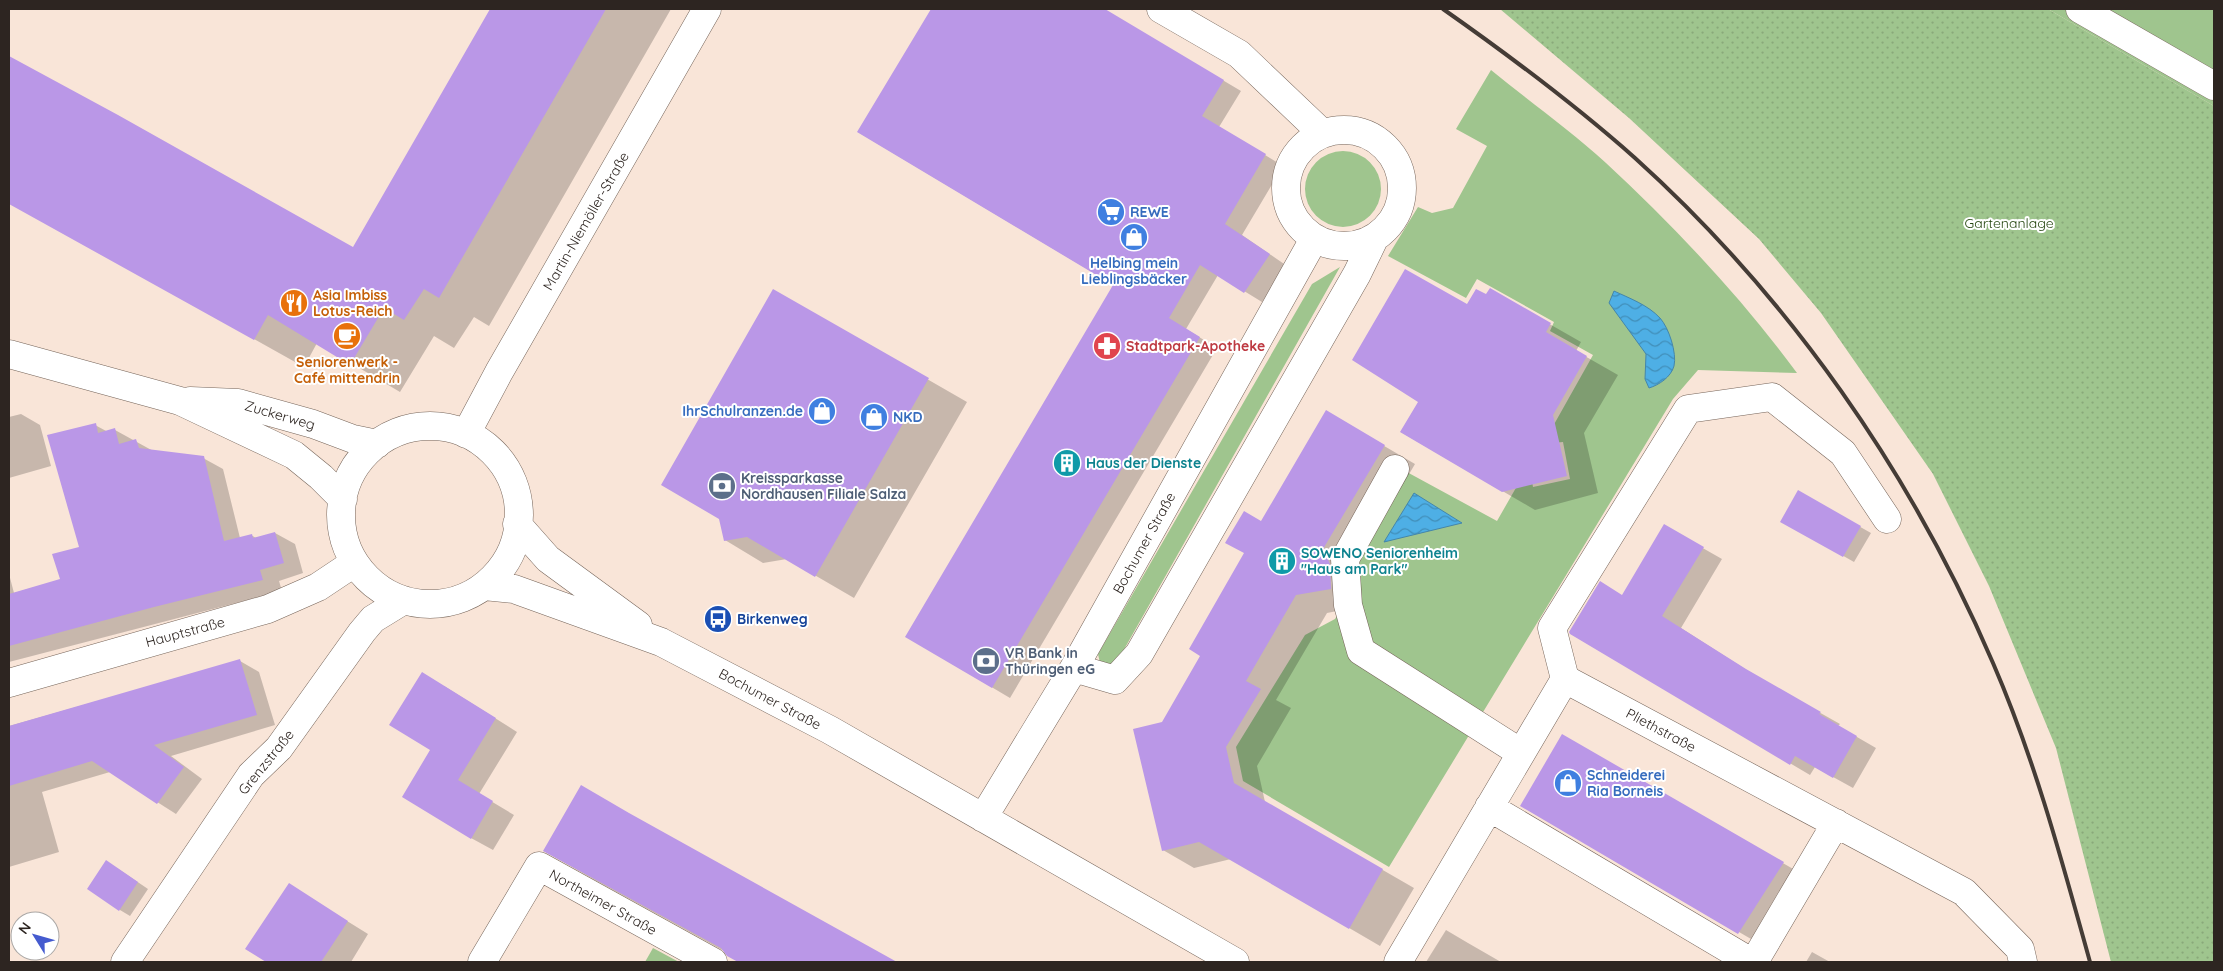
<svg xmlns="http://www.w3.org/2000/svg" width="2223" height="971" font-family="Quicksand,sans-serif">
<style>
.green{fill:#9fc58e}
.garden{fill:url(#garden-dots)}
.water{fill:url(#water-waves);stroke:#4486aa}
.shadow{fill:#0003}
.building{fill:#ba97e7}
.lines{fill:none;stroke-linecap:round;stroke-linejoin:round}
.minor-casing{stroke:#76655a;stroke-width:29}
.minor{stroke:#fff;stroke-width:28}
.rail{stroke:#453c36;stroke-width:4}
.labels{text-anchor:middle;stroke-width:4;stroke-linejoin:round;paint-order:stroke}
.shop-label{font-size:14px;font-weight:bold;fill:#366cbe;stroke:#fff;text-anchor:start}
.street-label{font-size:14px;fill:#2d2521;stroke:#fff}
.park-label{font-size:14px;fill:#254610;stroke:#fff}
.food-label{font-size:14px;font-weight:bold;fill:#c56008;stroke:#fff;text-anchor:start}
.health-label{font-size:14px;font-weight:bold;fill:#be3a42;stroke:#fff;text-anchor:start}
.culture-label{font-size:14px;font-weight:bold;fill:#0d838f;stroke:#fff;text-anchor:start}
.service-label{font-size:14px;font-weight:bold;fill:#4e5e75;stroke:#fff;text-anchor:start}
.transit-label{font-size:14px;font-weight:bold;fill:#164399;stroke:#fff;text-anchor:start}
</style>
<defs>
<pattern id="garden-dots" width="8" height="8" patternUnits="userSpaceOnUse" patternTransform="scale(1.25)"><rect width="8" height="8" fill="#9fc58e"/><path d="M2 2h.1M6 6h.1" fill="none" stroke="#89a97a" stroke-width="1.8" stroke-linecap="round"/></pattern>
<pattern id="water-waves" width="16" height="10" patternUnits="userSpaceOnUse" patternTransform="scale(1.25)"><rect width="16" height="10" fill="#4eafe5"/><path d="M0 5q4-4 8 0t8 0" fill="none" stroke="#418eb9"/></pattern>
</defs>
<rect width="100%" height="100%" fill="#f9e5d8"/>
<!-- green -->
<path class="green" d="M 2048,9 L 2214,9 L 2214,106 Z
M 1491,70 C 1529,101 1570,130 1606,163 C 1675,227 1741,297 1797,373 L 1698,370 L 1673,399 L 1389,867 L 1243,781 L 1236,747 L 1305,635 L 1335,619 L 1358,582 L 1354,571 L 1405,471 L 1497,521 L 1529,465 L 1533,487 L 1570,479 L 1563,442 L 1543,444 L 1593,355 L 1550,331 L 1554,322 L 1477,279 L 1466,298 L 1388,256 L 1418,207 L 1432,213 L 1453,208 L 1487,146 L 1456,129 Z
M1305 189a38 38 0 1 1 76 0a38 38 0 1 1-76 0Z
M 1340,267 L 1113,669 L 1100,663 L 1098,654 L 1312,284 Z
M 653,948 L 679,962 L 645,962 Z"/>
<!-- garden -->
<path class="garden" d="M 1500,9 L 2048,9 L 2214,106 L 2214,962 L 2111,962 L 2056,748 L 1989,586 L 1933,474 L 1821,313 L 1759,239 L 1629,118 Z"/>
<!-- water -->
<path class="water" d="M 1614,291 C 1629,298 1648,305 1660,318 C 1669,328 1677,353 1674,366 C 1671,377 1659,385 1649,388 L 1645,379 L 1646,354 L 1609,303 Z
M 1414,493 L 1462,523 L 1384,542 Z"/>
<!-- shadow -->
<path class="shadow" d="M 492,9 L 671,9 L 489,326 L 474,317 L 454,348 L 434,336 L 400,392 L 317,343 L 304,367 L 9,202 L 9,58 L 117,116 L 354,249 Z
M 932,9 L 1103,9 L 1241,91 L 1219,127 L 1283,166 L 1242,235 L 1287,266 L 1262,302 L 1218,275 L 1186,329 L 1217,348 L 1010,698 L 907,637 L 1114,285 L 858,132 Z
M 1490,290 L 1581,342 L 1576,351 L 1618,375 L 1584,433 L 1598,493 L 1535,510 L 1401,432 L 1420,401 L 1468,306 L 1486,296 Z
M 774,291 L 967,402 L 854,598 L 787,559 L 763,563 L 725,540 Z
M 1326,412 L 1415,464 L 1354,568 L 1361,583 L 1362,606 L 1327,613 L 1276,700 L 1291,708 L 1257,766 L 1265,802 L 1414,888 L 1380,946 L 1231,859 L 1194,868 L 1163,850 L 1163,723 L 1201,656 L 1262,522 Z
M 21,414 L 40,425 L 51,466 L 9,478 L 9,417 Z
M 95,425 L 108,432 L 115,430 L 155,452 L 203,458 L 223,469 L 240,538 L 251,535 L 256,538 L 275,533 L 295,544 L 303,573 L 279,581 L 282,591 L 9,662 L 9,574 L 14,593 L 61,580 L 81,548 Z
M 1798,492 L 1871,533 L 1854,562 L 1782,521 Z
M 1664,526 L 1722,559 L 1681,628 L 1762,680 L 1840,724 L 1838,726 L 1876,748 L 1853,788 L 1815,767 L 1810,775 L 1571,634 L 1623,596 Z
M 240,661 L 259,672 L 275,725 L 171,756 L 202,779 L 176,814 L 110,772 L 42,792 L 59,852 L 9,867 L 9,726 Z
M 444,686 L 517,732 L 479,794 L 514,815 L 493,850 L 471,838 L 432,750 Z
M 1563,736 L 1814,881 L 1770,950 L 1522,806 Z
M 581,787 L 893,962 L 742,962 L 724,951 L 593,879 L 544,851 Z
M 117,868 L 148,889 L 130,916 L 120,910 Z
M 289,885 L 368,934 L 351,962 L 268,962 L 247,949 Z
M 1446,930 L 1468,943 L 1501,962 L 1426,962 Z
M 1812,952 L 1830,962 L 1806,962 Z"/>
<!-- building -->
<path class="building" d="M 490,9 L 606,9 L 439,298 L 424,289 L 404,320 L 384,308 L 350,365 L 268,315 L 254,340 L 9,204 L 9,56 L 118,115 L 353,247 Z
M 931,9 L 1105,9 L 1224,80 L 1202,116 L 1266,154 L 1225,224 L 1270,254 L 1244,293 L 1200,265 L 1169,318 L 1200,337 L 992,688 L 905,637 L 1113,285 L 857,132 Z
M 1405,269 L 1467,304 L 1476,289 L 1486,294 L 1490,288 L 1551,323 L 1546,332 L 1587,356 L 1553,415 L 1567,476 L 1502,492 L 1400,432 L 1418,402 L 1352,360 Z
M 773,289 L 929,378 L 815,577 L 747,537 L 724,541 L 719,519 L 661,485 Z
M 1326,410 L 1385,445 L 1323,549 L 1330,564 L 1331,589 L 1296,595 L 1246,681 L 1261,689 L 1226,747 L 1234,783 L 1383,869 L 1349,929 L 1199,842 L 1162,851 L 1133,729 L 1162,722 L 1200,656 L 1189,649 L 1244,553 L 1225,543 L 1244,511 L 1261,521 Z
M 96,423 L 98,433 L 115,428 L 119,444 L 136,439 L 139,448 L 204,456 L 224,541 L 252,534 L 253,538 L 275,532 L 284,563 L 260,570 L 263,580 L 154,607 L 9,646 L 9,594 L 60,579 L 52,554 L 79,547 L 47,435 Z
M 1798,490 L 1861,526 L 1843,557 L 1780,522 Z
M 1664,524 L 1704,547 L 1662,616 L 1746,669 L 1821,712 L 1819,714 L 1857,736 L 1833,778 L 1795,756 L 1790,765 L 1570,634 L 1569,632 L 1600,581 L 1622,595 Z
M 240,659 L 257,715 L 154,745 L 184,767 L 157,804 L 92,761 L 9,786 L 9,726 Z
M 422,672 L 496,718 L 458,780 L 493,801 L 471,839 L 402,797 L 430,750 L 389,725 Z
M 1562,734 L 1784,862 L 1738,934 L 1520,806 Z
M 581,785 L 629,813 L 897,962 L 738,962 L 727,956 L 721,948 L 543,851 Z
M 106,860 L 138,882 L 119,911 L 87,889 Z
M 289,883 L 348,921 L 321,962 L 266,962 L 245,949 Z"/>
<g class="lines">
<defs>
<path id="minor" d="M 1161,9 L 1239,54 L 1322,133
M 2080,9 L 2214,86
M1286 188a58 58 0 1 1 116 0a58 58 0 1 1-116 0Z
M 9,354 L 180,401 L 294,455 L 321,477 L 343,499
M 190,401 L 238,403 L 313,424 L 353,439 L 377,444
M341 515a89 89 0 1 1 178 0a89 89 0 1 1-178 0Z
M 466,434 L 499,372 L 707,9
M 1395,469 L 1345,559 L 1348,605 L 1361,651 L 1521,753
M 517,524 L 548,559 L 638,625
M 484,586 L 514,589 L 661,642 L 830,730 L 1235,962
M 1074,668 L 1115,680 L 1139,654 L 1357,274 L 1374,239
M 1565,679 L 1552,628 L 1688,409 L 1772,397 L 1843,453 L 1887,519
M 1565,679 L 1964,892 L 2020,949 L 2023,962
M 9,683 L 268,609 L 318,587 L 354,563
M 1489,807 L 1751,962
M 983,818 L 1074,668 L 1314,239
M 125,962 L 251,775 L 279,748 L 362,632 L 373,619 L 404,600
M 482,962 L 539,866 L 713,962
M 1398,962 L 1565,679
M 1754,962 L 1836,823"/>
</defs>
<!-- minor casing -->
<use href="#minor" class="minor-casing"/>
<!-- minor -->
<use href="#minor" class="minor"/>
<!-- rail -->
<path class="rail" d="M 1443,9 C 1510,56 1574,104 1635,158 C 1790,298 1911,472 1993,663 C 2035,760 2062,861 2090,962"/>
</g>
<!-- icons -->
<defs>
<symbol id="supermarket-disc" viewBox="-11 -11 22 22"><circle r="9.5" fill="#3f7fe0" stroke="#fff"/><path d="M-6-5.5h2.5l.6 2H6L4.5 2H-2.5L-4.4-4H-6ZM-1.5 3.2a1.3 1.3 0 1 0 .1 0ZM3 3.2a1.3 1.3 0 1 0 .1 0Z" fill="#fff"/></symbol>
<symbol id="shop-disc" viewBox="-11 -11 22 22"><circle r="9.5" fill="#3f7fe0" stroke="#fff"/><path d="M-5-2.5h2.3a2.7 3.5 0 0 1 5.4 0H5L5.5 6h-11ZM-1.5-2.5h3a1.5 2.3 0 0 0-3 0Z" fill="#fff"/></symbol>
<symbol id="restaurant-disc" viewBox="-11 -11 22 22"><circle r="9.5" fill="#e8710a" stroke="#fff"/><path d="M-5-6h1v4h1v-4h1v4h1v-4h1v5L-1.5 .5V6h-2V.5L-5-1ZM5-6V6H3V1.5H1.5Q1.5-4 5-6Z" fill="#fff"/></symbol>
<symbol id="cafe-disc" viewBox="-11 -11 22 22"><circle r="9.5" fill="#e8710a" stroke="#fff"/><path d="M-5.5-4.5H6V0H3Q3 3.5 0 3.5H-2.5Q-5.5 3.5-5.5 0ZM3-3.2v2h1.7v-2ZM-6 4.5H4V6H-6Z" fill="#fff"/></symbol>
<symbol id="pharmacy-disc" viewBox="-11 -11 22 22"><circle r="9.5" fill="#e0444e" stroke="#fff"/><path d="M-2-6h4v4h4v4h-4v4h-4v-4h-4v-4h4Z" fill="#fff"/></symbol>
<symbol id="building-disc" viewBox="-11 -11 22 22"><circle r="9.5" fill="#0f9aa8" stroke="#fff"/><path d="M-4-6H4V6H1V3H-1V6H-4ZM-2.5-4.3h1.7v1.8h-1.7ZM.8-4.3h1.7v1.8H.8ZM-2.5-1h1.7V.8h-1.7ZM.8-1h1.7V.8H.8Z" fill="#fff"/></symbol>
<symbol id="bank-disc" viewBox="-11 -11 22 22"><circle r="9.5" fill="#5c6f8a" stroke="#fff"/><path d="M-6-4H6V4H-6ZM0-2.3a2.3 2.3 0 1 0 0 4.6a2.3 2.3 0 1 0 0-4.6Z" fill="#fff"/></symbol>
<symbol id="bus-disc" viewBox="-11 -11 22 22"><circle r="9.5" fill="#1a4fb4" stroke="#fff"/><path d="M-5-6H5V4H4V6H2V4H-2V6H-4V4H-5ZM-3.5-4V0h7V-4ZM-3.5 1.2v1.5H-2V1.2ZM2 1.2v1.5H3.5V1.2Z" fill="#fff"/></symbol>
</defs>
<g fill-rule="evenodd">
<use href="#supermarket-disc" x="1095" y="196" width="32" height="32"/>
<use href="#shop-disc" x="1118" y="221" width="32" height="32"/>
<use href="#restaurant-disc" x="278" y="287" width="32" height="32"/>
<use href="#cafe-disc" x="331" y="320" width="32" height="32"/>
<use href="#pharmacy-disc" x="1091" y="330" width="32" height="32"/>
<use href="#shop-disc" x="806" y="395" width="32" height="32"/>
<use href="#shop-disc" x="858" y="401" width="32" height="32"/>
<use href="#building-disc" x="1051" y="447" width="32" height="32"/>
<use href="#bank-disc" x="706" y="470" width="32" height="32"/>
<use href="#building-disc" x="1266" y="545" width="32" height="32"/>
<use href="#bus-disc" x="702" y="603" width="32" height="32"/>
<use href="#bank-disc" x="970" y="645" width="32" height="32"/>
<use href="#shop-disc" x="1552" y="767" width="32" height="32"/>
</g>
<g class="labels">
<!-- shop labels -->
<g class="shop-label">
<text x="1130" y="217">REWE</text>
<text x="1134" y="268" text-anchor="middle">Helbing mein<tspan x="1134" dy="16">Lieblingsbäcker</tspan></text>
<text x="803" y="416" text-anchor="end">IhrSchulranzen.de</text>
<text x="893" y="422">NKD</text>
<text x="1587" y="780">Schneiderei<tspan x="1587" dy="16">Ria Borneis</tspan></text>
</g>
<!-- street labels -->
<g class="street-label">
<text transform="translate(586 221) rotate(-60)" y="5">Martin-Niemöller-Straße</text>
<text transform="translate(280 415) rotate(16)" y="5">Zuckerweg</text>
<text transform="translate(1144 543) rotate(-61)" y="5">Bochumer Straße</text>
<text transform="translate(185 632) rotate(-15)" y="5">Hauptstraße</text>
<text transform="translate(770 699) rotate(28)" y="5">Bochumer Straße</text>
<text transform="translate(1661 730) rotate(28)" y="5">Pliethstraße</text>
<text transform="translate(266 762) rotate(-51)" y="5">Grenzstraße</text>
<text transform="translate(603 902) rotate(29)" y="5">Northeimer Straße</text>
</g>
<!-- park labels -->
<g class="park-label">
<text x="2009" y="228">Gartenanlage</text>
</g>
<!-- food labels -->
<g class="food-label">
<text x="313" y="300">Asia Imbiss<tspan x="313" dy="16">Lotus-Reich</tspan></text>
<text x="347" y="367" text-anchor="middle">Seniorenwerk -<tspan x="347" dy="16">Café mittendrin</tspan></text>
</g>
<!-- health labels -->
<g class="health-label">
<text x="1126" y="351">Stadtpark-Apotheke</text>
</g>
<!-- culture labels -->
<g class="culture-label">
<text x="1086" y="468">Haus der Dienste</text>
<text x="1301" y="558">SOWENO Seniorenheim<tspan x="1301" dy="16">"Haus am Park"</tspan></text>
</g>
<!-- service labels -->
<g class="service-label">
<text x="741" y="483">Kreissparkasse<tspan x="741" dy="16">Nordhausen Filiale Salza</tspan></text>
<text x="1005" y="658">VR Bank in<tspan x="1005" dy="16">Thüringen eG</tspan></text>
</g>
<!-- transit labels -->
<g class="transit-label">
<text x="737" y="624">Birkenweg</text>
</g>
</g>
<!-- border -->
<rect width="2223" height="971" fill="none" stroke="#2d2521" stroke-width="20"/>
<!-- north arrow -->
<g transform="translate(35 936) rotate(307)"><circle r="24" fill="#ffffff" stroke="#aba8a6"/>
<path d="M0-4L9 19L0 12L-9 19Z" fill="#455bcf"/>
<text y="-8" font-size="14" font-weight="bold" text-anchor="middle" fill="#2d2521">N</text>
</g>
</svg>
